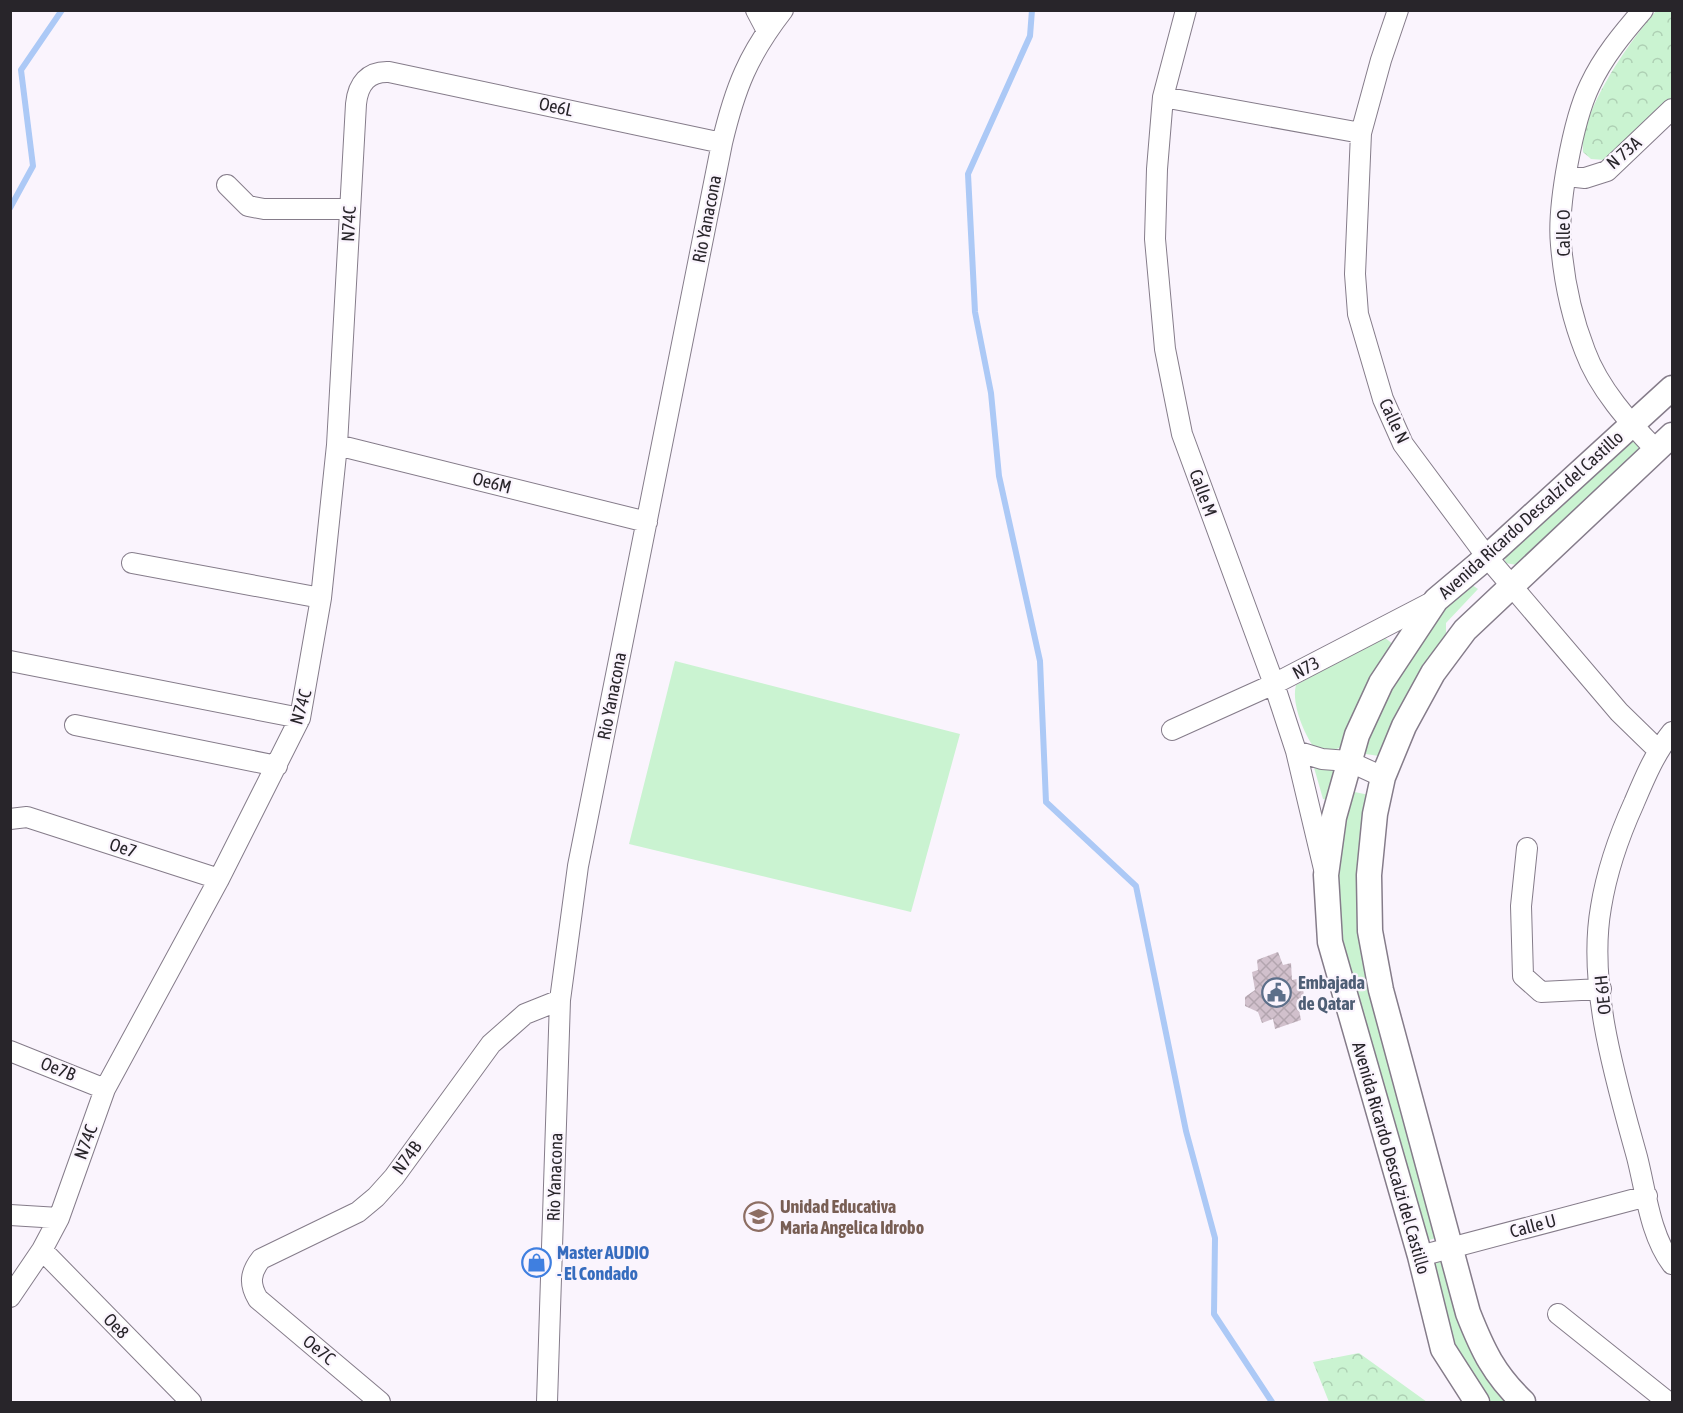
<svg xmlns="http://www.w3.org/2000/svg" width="1683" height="1413" font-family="'Asap Condensed',sans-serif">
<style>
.grass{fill:#caf3d1}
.park{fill:url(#park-crowns)}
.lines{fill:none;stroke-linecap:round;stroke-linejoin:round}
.stream{stroke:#acc9f6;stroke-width:6}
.building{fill:url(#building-cross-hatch)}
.minor-casing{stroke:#857c8a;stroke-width:22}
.tertiary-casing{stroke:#857c8a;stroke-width:27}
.minor{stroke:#fff;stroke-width:20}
.tertiary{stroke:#fff;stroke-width:24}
.labels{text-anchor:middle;stroke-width:4.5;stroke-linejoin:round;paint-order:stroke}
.street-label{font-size:18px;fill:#28252a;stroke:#faf4fd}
.service-label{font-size:18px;font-weight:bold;fill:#4e5e75;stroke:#faf4fd;text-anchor:start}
.education-label{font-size:18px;font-weight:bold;fill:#785e54;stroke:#faf4fd;text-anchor:start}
.shop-label{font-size:18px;font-weight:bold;fill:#366cbe;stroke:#faf4fd;text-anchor:start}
</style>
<defs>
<pattern id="park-crowns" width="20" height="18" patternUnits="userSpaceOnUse" patternTransform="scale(1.5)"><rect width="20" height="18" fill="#caf3d1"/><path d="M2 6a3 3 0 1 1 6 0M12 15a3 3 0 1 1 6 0" fill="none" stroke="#aed0b4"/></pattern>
<pattern id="building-cross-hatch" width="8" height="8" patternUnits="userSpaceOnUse" patternTransform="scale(1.5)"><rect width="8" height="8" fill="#d1c0cc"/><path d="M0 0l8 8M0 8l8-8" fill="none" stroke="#b3a5af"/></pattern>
</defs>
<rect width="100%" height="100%" fill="#faf4fd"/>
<!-- grass -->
<path class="grass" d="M 1628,440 L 1638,444 L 1638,454 L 1517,565 L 1505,563 L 1506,550 Z
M 1469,583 L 1478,589 L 1446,623 L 1446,640 L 1379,756 L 1359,753 C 1386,691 1420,630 1469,583 Z
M 1384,637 L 1394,645 L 1343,746 L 1330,752 L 1316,750 C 1304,735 1291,703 1296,685 Z
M 675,661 L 960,734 L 911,912 L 629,844 Z
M 1313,764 L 1338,768 L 1330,801 L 1323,799 Z
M 1350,791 L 1369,795 L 1361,847 L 1440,1237 L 1422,1242 L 1336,923 L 1336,864 Z
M 1445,1257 L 1512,1402 L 1485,1402 L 1450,1345 L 1427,1261 Z"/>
<!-- park -->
<path class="park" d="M 1656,11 L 1672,11 L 1672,97 L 1605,160 L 1591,159 L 1583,152 C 1580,111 1630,41 1656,11 Z
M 1359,1353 L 1427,1402 L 1329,1402 L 1313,1362 Z"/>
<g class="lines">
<!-- stream -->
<path class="stream" d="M 1032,10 L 1030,36 L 968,174 L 975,312 L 991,393 L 999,476 L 1040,661 L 1046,802 L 1136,886 L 1186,1131 L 1215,1238 L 1214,1314 L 1272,1402
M 10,208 L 33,166 L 21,70 L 62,10"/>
</g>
<!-- building -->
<path class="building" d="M 1278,952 L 1283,965 L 1291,963 L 1292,980 L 1302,978 L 1304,998 L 1297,1000 L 1301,1020 L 1275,1029 L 1273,1019 L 1262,1023 L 1258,1012 L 1245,1006 L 1245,997 L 1255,990 L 1252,972 L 1258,970 L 1257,960 Z"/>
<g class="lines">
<defs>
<path id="minor" d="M 756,10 L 767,31
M 1186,10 L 1163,97 L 1157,169 L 1155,239 L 1165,349 L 1182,434 L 1274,684 L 1296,751 L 1324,869
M 1398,10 L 1381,60 L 1361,133 L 1355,274 L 1358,314 L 1383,399 L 1403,444 L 1487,557 L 1619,712 L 1658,750
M 1643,10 C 1623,33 1603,57 1590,85 C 1573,120 1557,206 1561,245 C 1564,280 1572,318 1585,351 C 1599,389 1629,422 1656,450
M 1163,97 L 1361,133
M 1567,176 L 1585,178 L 1607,171 L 1672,109
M 227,185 L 248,206 L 264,209 L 350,209
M 337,445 L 647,522
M 132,563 L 321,598
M 10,661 L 300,718
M 75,725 L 277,766
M 1172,730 L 1274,684 L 1436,600
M 1672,732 C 1655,753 1645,777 1634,803 C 1619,836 1607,870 1601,907 C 1587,986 1616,1081 1637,1157 C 1646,1192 1650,1235 1672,1264
M 1296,751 L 1322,759 L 1348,761 L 1383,777
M 10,819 L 27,817 L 219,879
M 1527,848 L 1521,906 L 1523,976 L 1541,992 L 1601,989
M 10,1051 L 105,1089
M 10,1215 L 59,1218
M 42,1250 L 191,1402
M 1420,1256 L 1647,1196
M 10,1297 L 42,1250 L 59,1218 L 105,1089 L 219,879 L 300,718 L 321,598 L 337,445 L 356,104 C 358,84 368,71 389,72 L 722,143
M 1558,1314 L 1668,1402
M 380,1402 L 258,1299 C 249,1284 250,1273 261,1259 L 358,1212 L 376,1197 L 394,1177 L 491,1044 L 525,1014 L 560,1000
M 547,1402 L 560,1000 L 578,866 L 722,143 C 735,88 748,55 783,10"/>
<path id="tertiary" d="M 1477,1402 L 1443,1349 L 1420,1256 L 1330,942 L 1326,875 L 1334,817 L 1357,735 L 1381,683 L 1436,600 L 1487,557 L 1672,388
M 1523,1402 C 1494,1374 1483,1351 1468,1313 L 1381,990 L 1370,931 L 1369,875 L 1375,814 L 1383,777 L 1404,726 L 1433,673 L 1465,630 L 1672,435"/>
</defs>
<!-- minor casing -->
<use href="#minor" class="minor-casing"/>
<!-- tertiary casing -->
<use href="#tertiary" class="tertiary-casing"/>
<!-- minor -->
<use href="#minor" class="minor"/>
<!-- tertiary -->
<use href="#tertiary" class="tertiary"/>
</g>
<!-- icons -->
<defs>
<symbol id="civic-ring" viewBox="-11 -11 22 22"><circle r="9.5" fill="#faf4fd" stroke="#5c6f8a" stroke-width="1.5"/><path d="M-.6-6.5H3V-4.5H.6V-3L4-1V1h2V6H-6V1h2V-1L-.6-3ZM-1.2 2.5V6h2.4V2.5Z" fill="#5c6f8a"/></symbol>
<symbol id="university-ring" viewBox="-11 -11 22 22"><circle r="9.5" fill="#faf4fd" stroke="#8d6e63" stroke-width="1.5"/><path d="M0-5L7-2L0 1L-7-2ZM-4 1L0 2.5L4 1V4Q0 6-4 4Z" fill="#8d6e63"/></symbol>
<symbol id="shop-ring" viewBox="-11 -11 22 22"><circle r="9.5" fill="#faf4fd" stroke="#3f7fe0" stroke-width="1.5"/><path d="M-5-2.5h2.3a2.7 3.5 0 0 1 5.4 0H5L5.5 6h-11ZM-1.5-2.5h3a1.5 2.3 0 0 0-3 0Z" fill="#3f7fe0"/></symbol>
</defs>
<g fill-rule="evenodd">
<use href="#civic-ring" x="1260" y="976" width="33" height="33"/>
<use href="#university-ring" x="742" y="1200" width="33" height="33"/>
<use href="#shop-ring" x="520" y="1246" width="33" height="33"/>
</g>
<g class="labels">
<!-- street labels -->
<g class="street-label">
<text transform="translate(556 107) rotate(12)" y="6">Oe6L</text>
<text transform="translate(1624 153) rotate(-41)" y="6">N 73A</text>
<text transform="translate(707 219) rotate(-79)" y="6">Rio Yanacona</text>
<text transform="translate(349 224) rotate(-87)" y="6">N74C</text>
<text transform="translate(1564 233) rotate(-90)" y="6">Calle O</text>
<text transform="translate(1394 421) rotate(65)" y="6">Calle N</text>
<text transform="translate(492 483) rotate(14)" y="6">Oe6M</text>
<text transform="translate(1203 493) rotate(70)" y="6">Calle M</text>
<text transform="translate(1531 515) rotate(-42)" y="6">Avenida Ricardo Descalzi del Castillo</text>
<text transform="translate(1306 668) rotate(-28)" y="6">N73</text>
<text transform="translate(612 696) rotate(-79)" y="6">Rio Yanacona</text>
<text transform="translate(301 707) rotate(-74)" y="6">N74C</text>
<text transform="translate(123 848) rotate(18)" y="6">Oe7</text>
<text transform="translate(1603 995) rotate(-96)" y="6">OE 6H</text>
<text transform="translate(58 1069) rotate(22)" y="6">Oe7B</text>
<text transform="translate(86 1142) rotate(-70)" y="6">N74C</text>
<text transform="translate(407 1158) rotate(-54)" y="6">N74B</text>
<text transform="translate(1391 1158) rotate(74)" y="6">Avenida Ricardo Descalzi del Castillo</text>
<text transform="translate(555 1177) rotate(-88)" y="6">Rio Yanacona</text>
<text transform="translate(1533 1226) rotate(-15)" y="6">Calle U</text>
<text transform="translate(116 1326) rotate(46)" y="6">Oe8</text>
<text transform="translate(319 1350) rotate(39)" y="6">Oe7C</text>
</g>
<!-- service labels -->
<g class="service-label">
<text x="1298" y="989">Embajada<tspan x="1298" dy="21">de Qatar</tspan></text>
</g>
<!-- education labels -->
<g class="education-label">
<text x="780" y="1213">Unidad Educativa<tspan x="780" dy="21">Maria Angelica Idrobo</tspan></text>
</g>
<!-- shop labels -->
<g class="shop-label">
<text x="557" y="1259">Master AUDIO<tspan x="557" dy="21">- El Condado</tspan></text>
</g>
</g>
<!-- border -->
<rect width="1683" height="1413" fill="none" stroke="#28252a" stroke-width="24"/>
</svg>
